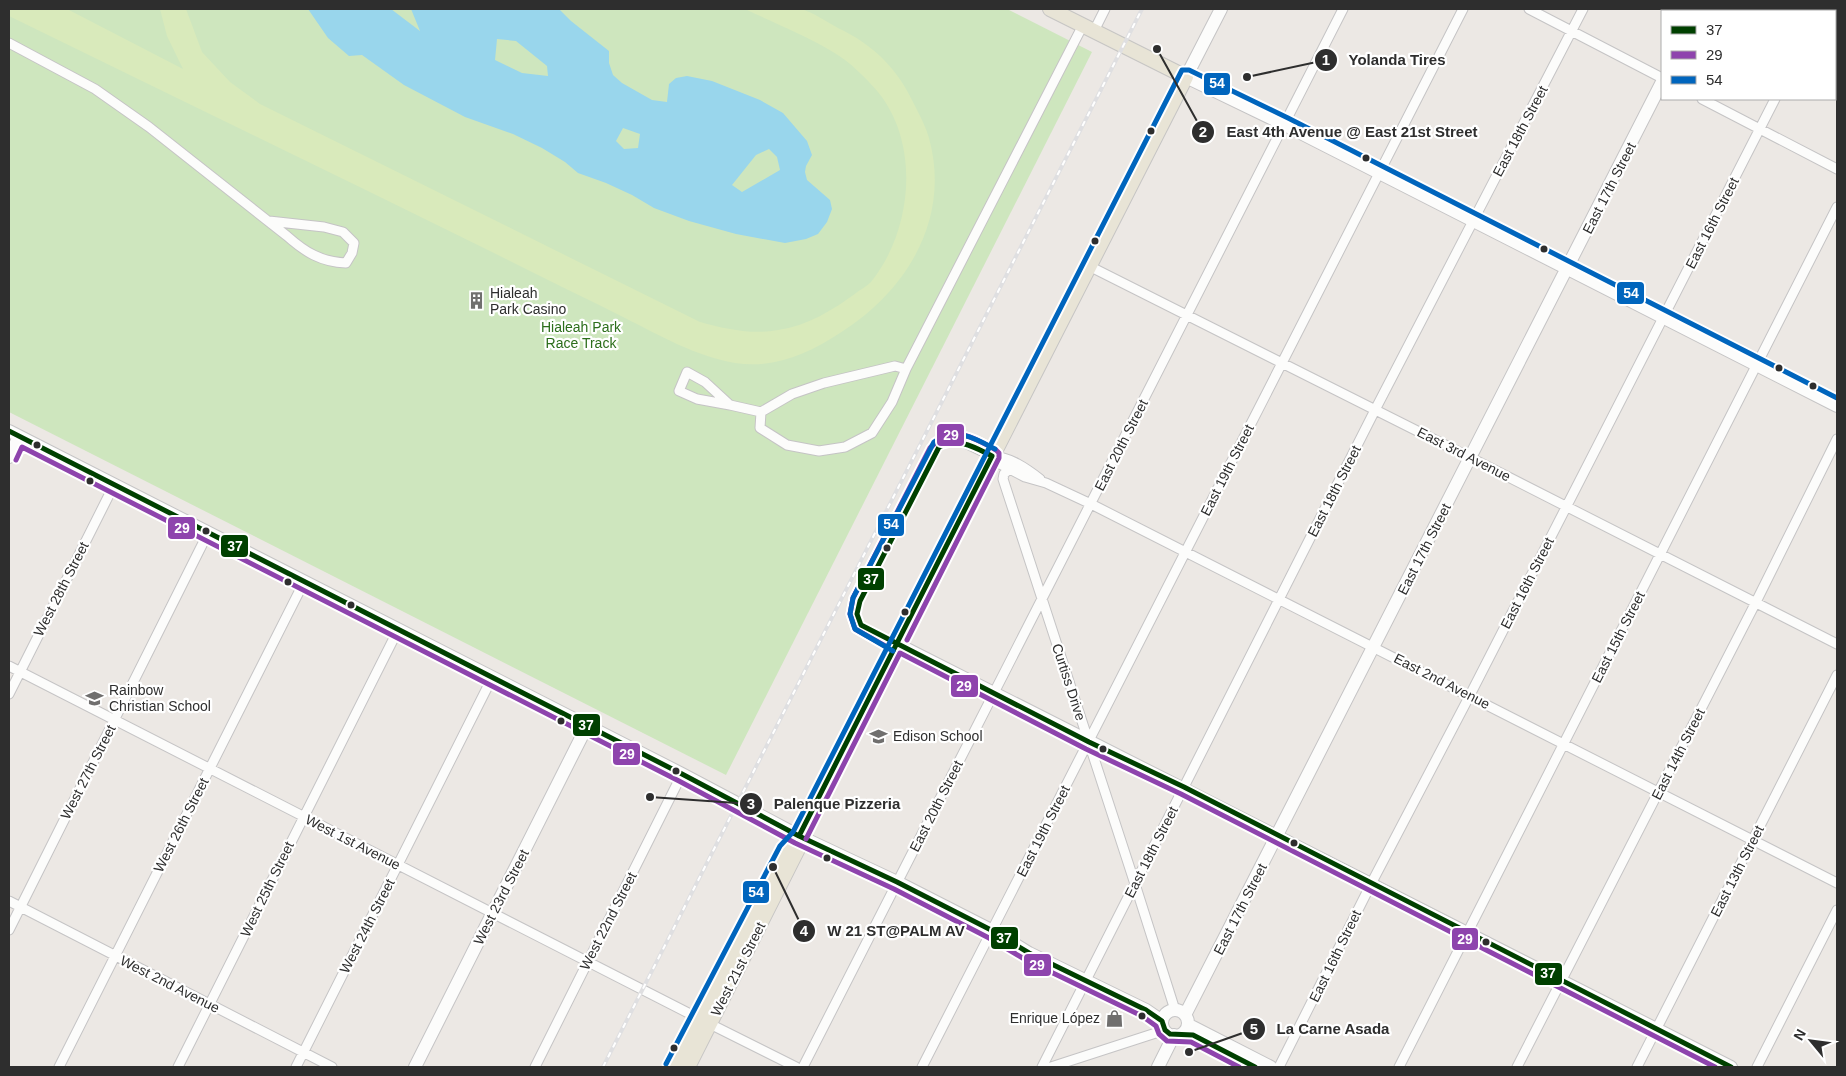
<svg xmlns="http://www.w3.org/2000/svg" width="1846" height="1076" font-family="Helvetica,sans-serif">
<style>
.green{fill:#cee6be}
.pitch{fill:#d9eabb}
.water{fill:#99d6ec;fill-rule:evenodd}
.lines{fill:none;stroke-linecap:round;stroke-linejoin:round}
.street-casing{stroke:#c5c4c5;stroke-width:11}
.secondary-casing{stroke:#c5c4c5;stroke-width:14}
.primary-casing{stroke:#c6c5c4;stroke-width:16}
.street{stroke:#fcfcfb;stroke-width:9}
.secondary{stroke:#fcfcfb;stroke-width:12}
.primary{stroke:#e8e4d6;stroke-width:14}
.rail-casing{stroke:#dfdfe1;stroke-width:4}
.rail{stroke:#fff;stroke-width:2;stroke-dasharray:5.5;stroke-linecap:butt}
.bus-1-casing{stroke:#fff;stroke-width:9}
.bus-2-casing{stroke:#fff;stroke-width:9}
.bus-3-casing{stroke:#fff;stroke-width:9}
.bus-1{stroke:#004000;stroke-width:5}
.bus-2{stroke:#8e44ad;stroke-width:5}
.bus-3{stroke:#0065bd;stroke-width:5}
.bus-dot{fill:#2e2e2e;stroke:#fff;stroke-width:2}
.labels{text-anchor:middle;stroke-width:4.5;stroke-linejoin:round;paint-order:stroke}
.street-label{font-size:14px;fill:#2e2e2e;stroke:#fff}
.poi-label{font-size:14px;fill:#2e2e2e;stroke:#fff;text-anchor:start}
.park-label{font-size:14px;fill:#2c6e1b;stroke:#fff}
.leader{fill:none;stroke:#2e2e2e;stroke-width:2}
.callout-dot{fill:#2e2e2e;stroke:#fff;stroke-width:2}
.mark-label{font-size:15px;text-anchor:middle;font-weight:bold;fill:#fff}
.callout-label{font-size:15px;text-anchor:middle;font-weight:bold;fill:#2e2e2e;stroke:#fff;stroke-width:4.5;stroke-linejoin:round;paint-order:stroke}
.line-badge{stroke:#fff;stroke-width:2}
.badge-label{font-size:14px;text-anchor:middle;font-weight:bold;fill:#fff}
</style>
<rect width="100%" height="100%" fill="#ece8e4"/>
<!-- green -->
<path class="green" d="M 9,9 L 1007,9 L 1092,52 L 726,775 L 9,412 Z"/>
<!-- pitch -->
<path class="pitch" d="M 9,9 L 67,9 L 183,69 L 167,36 L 160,9 L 186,9 L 202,52 L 230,82 L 260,104 L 700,322 C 726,329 751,335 778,330 C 807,326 833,310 856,293 C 860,290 867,286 871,282 C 912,231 921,145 878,92 C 865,77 850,62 833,52 C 805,35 774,23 745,9 C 758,9 789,6 801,9 C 813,12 827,22 838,28 C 874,45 898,69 915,106 C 920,116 926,127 929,138 C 951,218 908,290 840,333 C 808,354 774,369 735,363 C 695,356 661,336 625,318 C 581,296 537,275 494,253 C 332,173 170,95 9,16 Z"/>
<!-- water -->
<path class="water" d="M 308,9 L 391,9 L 420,31 L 411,9 L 559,9 L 571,21 L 609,51 L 609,63 L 613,75 L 622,83 L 652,100 L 667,102 L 669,84 L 676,78 L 687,76 L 712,81 L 760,100 L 783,113 L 807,141 L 812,155 L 806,166 L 805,172 L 807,180 L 830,200 L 832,209 L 827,222 L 818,234 L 806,239 L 785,243 L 736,234 L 689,221 L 654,208 L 632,195 L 606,183 L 578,173 L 565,162 L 542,148 L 513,134 L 465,117 L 404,85 L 362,55 L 349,56 L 328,38 ZM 497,39 L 516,41 L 547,66 L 548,76 L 522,73 L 495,60 ZM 623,128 L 640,134 L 638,148 L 624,149 L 616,141 ZM 769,149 L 777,157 L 780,170 L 742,192 L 732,185 L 756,155 Z"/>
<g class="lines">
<defs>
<path id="street" d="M 1529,9 L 1662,78
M 1819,11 L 1820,9
M 1094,31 L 1105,9
M 9,43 L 95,89 L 149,127 L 287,236 C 305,252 321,262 346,263 L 352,253 L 354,243 L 343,232 L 324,227 L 269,221
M 1702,99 L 1837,169
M 1089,266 L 1471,458 L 1837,644
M 906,369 L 895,366 L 824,383 L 792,394 L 761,412 L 760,428 L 787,445 L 819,451 L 845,447 L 872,433 L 892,402 L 906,369 L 1083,25
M 730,405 L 697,399 L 679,391 L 687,372 L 705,382 L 730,405 L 761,412
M 961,441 L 992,456 L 1000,464 L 1025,477 L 1046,483 L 1091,504 L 1837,883
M 992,456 C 1010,457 1026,468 1040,479
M 1009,469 L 1004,474 L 1003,479 L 1135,884 L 1175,1010
M 9,666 L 698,1018
M 9,694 L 114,485
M 9,901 L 332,1067
M 9,930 L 208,533
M 710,1024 L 796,1067
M 59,1067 L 304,582
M 178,1067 L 398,630
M 296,1067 L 492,678
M 535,1067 L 682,774
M 803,1067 L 1343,9
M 922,1067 L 1463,9
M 1042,1067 L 1375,410 L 1583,9
M 1051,1067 L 1165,1030
M 1279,1067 L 1371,884 L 1470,695 L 1775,99
M 1399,1067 L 1837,207
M 1517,1067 L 1756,602 L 1837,439
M 1637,1067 L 1837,675
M 1757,1067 L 1837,910"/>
<path id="secondary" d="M 1221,9 L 1186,77 L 1285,125 L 1837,406
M 1699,11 L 1700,9
M 9,431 L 682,774 L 799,836 L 897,882 L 993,931 L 1029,953 L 1146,1010 L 1162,1021
M 9,457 L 19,437
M 897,644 C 1175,785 1454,925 1731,1067
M1162 1023a13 13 0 1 1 26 0a13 13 0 1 1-26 0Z
M 1185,1015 L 1662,82
M 1189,1025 L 1271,1067
M 415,1067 L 587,726
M 1158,1067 L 1174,1035"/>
<path id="primary" d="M 673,1067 L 733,951 L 787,850 L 799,836 L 1186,77 L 1050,9
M 688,1067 L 798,849 L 799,837"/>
</defs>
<!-- street casing -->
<use href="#street" class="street-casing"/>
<!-- secondary casing -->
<use href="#secondary" class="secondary-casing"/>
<!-- primary casing -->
<use href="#primary" class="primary-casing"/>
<!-- street -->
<use href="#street" class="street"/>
<!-- secondary -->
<use href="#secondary" class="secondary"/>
<!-- primary -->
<use href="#primary" class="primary"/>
<defs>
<path id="rail" d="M 603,1067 L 1142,9"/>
</defs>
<!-- rail casing -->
<use href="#rail" class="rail-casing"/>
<!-- rail -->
<use href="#rail" class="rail"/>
<defs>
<path id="bus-1" d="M 9,431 L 682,774 L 799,836 L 897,882 L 993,931 L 1029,953 L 1146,1010 L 1162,1021
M 992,456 C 974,447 959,437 939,447 L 860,601 L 857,614 L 861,625 L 1089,742 L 1184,787 L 1731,1067
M 799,836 L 992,456
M 1162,1021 L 1165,1030 L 1170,1034 L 1193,1035 L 1255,1067"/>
<path id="bus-2" d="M 16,460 L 22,447 L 679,781 L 795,843 L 894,889 L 989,938 L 1026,960 L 1142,1016 L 1156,1026 L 1159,1034 L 1167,1041 L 1191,1042 L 1239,1067
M 887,647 L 855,629 L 850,614 L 853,598 L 930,448 C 952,423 972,437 996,450 L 999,453 L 999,458 L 907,640
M 806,839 L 900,653 L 1086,749 L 1181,794 L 1715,1067"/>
<path id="bus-3" d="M 893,651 L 855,629 L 850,614 L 853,598 L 934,442 C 956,427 975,438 995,449
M 666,1064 L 780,846 L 793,832 L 1182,70 L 1189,70 L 1288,118 L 1837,398"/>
</defs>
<!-- bus-1 casing -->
<use href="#bus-1" class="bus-1-casing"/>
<!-- bus-2 casing -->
<use href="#bus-2" class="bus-2-casing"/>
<!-- bus-3 casing -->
<use href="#bus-3" class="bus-3-casing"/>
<!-- bus-1 -->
<use href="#bus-1" class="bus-1"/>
<!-- bus-2 -->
<use href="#bus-2" class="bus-2"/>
<!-- bus-3 -->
<use href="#bus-3" class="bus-3"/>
</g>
<!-- icons -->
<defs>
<symbol id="building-bare" viewBox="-9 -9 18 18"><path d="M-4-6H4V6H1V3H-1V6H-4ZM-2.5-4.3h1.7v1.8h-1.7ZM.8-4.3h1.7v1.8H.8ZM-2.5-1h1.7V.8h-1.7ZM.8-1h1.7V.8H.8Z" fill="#706f6e" stroke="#fff" stroke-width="2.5" paint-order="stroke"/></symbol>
<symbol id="school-bare" viewBox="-9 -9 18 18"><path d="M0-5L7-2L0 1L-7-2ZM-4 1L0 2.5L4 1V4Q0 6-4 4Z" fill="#706f6e" stroke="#fff" stroke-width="2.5" paint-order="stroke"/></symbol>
<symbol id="shop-bare" viewBox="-9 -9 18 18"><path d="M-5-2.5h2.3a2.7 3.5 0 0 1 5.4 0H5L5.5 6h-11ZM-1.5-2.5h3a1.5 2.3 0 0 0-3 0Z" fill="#706f6e" stroke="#fff" stroke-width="2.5" paint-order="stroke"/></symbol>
</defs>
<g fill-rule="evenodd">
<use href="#building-bare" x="464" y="288" width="25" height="25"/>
<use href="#school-bare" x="82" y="686" width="25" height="25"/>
<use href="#school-bare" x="866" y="724" width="25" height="25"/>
<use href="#shop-bare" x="1102" y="1006" width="25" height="25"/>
</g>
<!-- markers -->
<g class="bus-dot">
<circle cx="1151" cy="131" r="4.5"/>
<circle cx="1366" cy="158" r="4.5"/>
<circle cx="1095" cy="241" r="4.5"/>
<circle cx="1544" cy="249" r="4.5"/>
<circle cx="1779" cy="368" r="4.5"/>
<circle cx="1813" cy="386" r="4.5"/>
<circle cx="37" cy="445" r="4.5"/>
<circle cx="90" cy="481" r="4.5"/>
<circle cx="206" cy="531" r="4.5"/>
<circle cx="887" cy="548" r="4.5"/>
<circle cx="288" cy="582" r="4.5"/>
<circle cx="351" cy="605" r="4.5"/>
<circle cx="905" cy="612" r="4.5"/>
<circle cx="561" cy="721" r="4.5"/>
<circle cx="1103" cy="749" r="4.5"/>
<circle cx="676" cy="771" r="4.5"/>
<circle cx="1294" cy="843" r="4.5"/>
<circle cx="827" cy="858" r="4.5"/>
<circle cx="1486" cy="942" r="4.5"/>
<circle cx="1142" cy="1016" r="4.5"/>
<circle cx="674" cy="1048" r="4.5"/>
</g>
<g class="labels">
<!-- street labels -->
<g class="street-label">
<text transform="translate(1520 131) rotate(-62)" y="5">East 18th Street</text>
<text transform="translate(1609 188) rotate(-63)" y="5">East 17th Street</text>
<text transform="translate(1712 223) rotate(-63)" y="5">East 16th Street</text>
<text transform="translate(1121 445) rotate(-63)" y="5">East 20th Street</text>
<text transform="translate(1464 454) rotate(27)" y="5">East 3rd Avenue</text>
<text transform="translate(1227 470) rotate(-63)" y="5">East 19th Street</text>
<text transform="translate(1334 491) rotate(-63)" y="5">East 18th Street</text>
<text transform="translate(1424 549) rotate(-63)" y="5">East 17th Street</text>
<text transform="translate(1527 583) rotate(-63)" y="5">East 16th Street</text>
<text transform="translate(61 589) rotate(-63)" y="5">West 28th Street</text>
<text transform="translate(1618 637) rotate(-63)" y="5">East 15th Street</text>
<text transform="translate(1442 681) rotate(27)" y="5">East 2nd Avenue</text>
<text transform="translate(1069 682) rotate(72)" y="5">Curtiss Drive</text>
<text transform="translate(1678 754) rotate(-63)" y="5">East 14th Street</text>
<text transform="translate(88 772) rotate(-63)" y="5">West 27th Street</text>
<text transform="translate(936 806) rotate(-63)" y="5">East 20th Street</text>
<text transform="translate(181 825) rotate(-63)" y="5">West 26th Street</text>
<text transform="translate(1043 831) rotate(-63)" y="5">East 19th Street</text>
<text transform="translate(353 842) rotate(27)" y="5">West 1st Avenue</text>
<text transform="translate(1151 852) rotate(-63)" y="5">East 18th Street</text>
<text transform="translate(1737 871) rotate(-63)" y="5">East 13th Street</text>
<text transform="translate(267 889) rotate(-64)" y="5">West 25th Street</text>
<text transform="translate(501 897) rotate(-63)" y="5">West 23rd Street</text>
<text transform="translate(1240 909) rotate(-63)" y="5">East 17th Street</text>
<text transform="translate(608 921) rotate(-63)" y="5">West 22nd Street</text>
<text transform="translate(367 926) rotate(-63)" y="5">West 24th Street</text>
<text transform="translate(1335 956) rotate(-64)" y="5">East 16th Street</text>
<text transform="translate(738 969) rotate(-63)" y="5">West 21st Street</text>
<text transform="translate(170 984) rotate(27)" y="5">West 2nd Avenue</text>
</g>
<!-- poi labels -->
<g class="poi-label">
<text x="490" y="298">Hialeah<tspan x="490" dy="16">Park Casino</tspan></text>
<text x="109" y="695">Rainbow<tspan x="109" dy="16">Christian School</tspan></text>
<text x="893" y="741">Edison School</text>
<text x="1100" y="1023" text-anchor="end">Enrique López</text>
</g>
<!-- park labels -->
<g class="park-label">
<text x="581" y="332">Hialeah Park<tspan x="581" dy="16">Race Track</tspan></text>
</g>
</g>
<!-- callouts -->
<path class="leader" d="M1247 77L1326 60M1157 49L1203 132M650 797L751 804M773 867L804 931M1189 1052L1254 1029"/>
<g class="callout-dot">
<circle cx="1247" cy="77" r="5"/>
<circle cx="1157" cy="49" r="5"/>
<circle cx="650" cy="797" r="5"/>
<circle cx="773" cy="867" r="5"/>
<circle cx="1189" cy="1052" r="5"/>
<circle cx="1326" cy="60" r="12"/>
<circle cx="1203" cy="132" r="12"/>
<circle cx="751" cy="804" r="12"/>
<circle cx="804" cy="931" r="12"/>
<circle cx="1254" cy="1029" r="12"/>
</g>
<g class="mark-label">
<text x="1326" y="65">1</text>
<text x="1203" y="137">2</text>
<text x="751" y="809">3</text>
<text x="804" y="936">4</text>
<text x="1254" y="1034">5</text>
</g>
<g class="callout-label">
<text x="1397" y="65">Yolanda Tires</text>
<text x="1352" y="137">East 4th Avenue @ East 21st Street</text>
<text x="837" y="809">Palenque Pizzeria</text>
<text x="896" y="936">W 21 ST@PALM AV</text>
<text x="1333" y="1034">La Carne Asada</text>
</g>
<g class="line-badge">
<rect x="1203" y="72" width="28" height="24" rx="5" fill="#0065bd"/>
<rect x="1616" y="281" width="29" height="24" rx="5" fill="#0065bd"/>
<rect x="936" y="423" width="29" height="24" rx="5" fill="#8e44ad"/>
<rect x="877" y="513" width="28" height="24" rx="5" fill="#0065bd"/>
<rect x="167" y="516" width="29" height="24" rx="5" fill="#8e44ad"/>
<rect x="220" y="534" width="29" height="24" rx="5" fill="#004000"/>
<rect x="857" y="567" width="28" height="24" rx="5" fill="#004000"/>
<rect x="950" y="674" width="29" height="24" rx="5" fill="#8e44ad"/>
<rect x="572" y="713" width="29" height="24" rx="5" fill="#004000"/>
<rect x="612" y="742" width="29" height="24" rx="5" fill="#8e44ad"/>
<rect x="742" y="880" width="28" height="24" rx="5" fill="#0065bd"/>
<rect x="990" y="926" width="29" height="24" rx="5" fill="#004000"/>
<rect x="1451" y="927" width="28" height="24" rx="5" fill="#8e44ad"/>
<rect x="1023" y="953" width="29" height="24" rx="5" fill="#8e44ad"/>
<rect x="1534" y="962" width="29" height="24" rx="5" fill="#004000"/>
</g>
<g class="badge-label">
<text x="1217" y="88">54</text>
<text x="1631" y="298">54</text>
<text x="951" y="440">29</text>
<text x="891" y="529">54</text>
<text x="182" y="533">29</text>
<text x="235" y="551">37</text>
<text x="871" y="584">37</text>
<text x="964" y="691">29</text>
<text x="586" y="730">37</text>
<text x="627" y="759">29</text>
<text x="756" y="897">54</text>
<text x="1004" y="943">37</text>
<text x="1465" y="944">29</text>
<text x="1037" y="970">29</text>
<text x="1548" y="978">37</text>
</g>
<!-- border -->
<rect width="1846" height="1076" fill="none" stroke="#2e2e2e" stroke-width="20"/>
<!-- legend -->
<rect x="1661" y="10" width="175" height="90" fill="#ffffff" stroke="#ababab"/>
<rect x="1671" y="26" width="25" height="8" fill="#004000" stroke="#ababab"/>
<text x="1706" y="35" font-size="15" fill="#2e2e2e">37</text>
<rect x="1671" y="51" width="25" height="8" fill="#8e44ad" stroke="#ababab"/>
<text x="1706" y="60" font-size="15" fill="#2e2e2e">29</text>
<rect x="1671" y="76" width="25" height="8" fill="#0065bd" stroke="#ababab"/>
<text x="1706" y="85" font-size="15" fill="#2e2e2e">54</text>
<!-- north arrow -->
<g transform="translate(1811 1041) rotate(299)" stroke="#ffffff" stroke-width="4" paint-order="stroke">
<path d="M0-4L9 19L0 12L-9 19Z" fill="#2e2e2e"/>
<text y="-8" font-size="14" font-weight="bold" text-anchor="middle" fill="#2e2e2e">N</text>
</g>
</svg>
